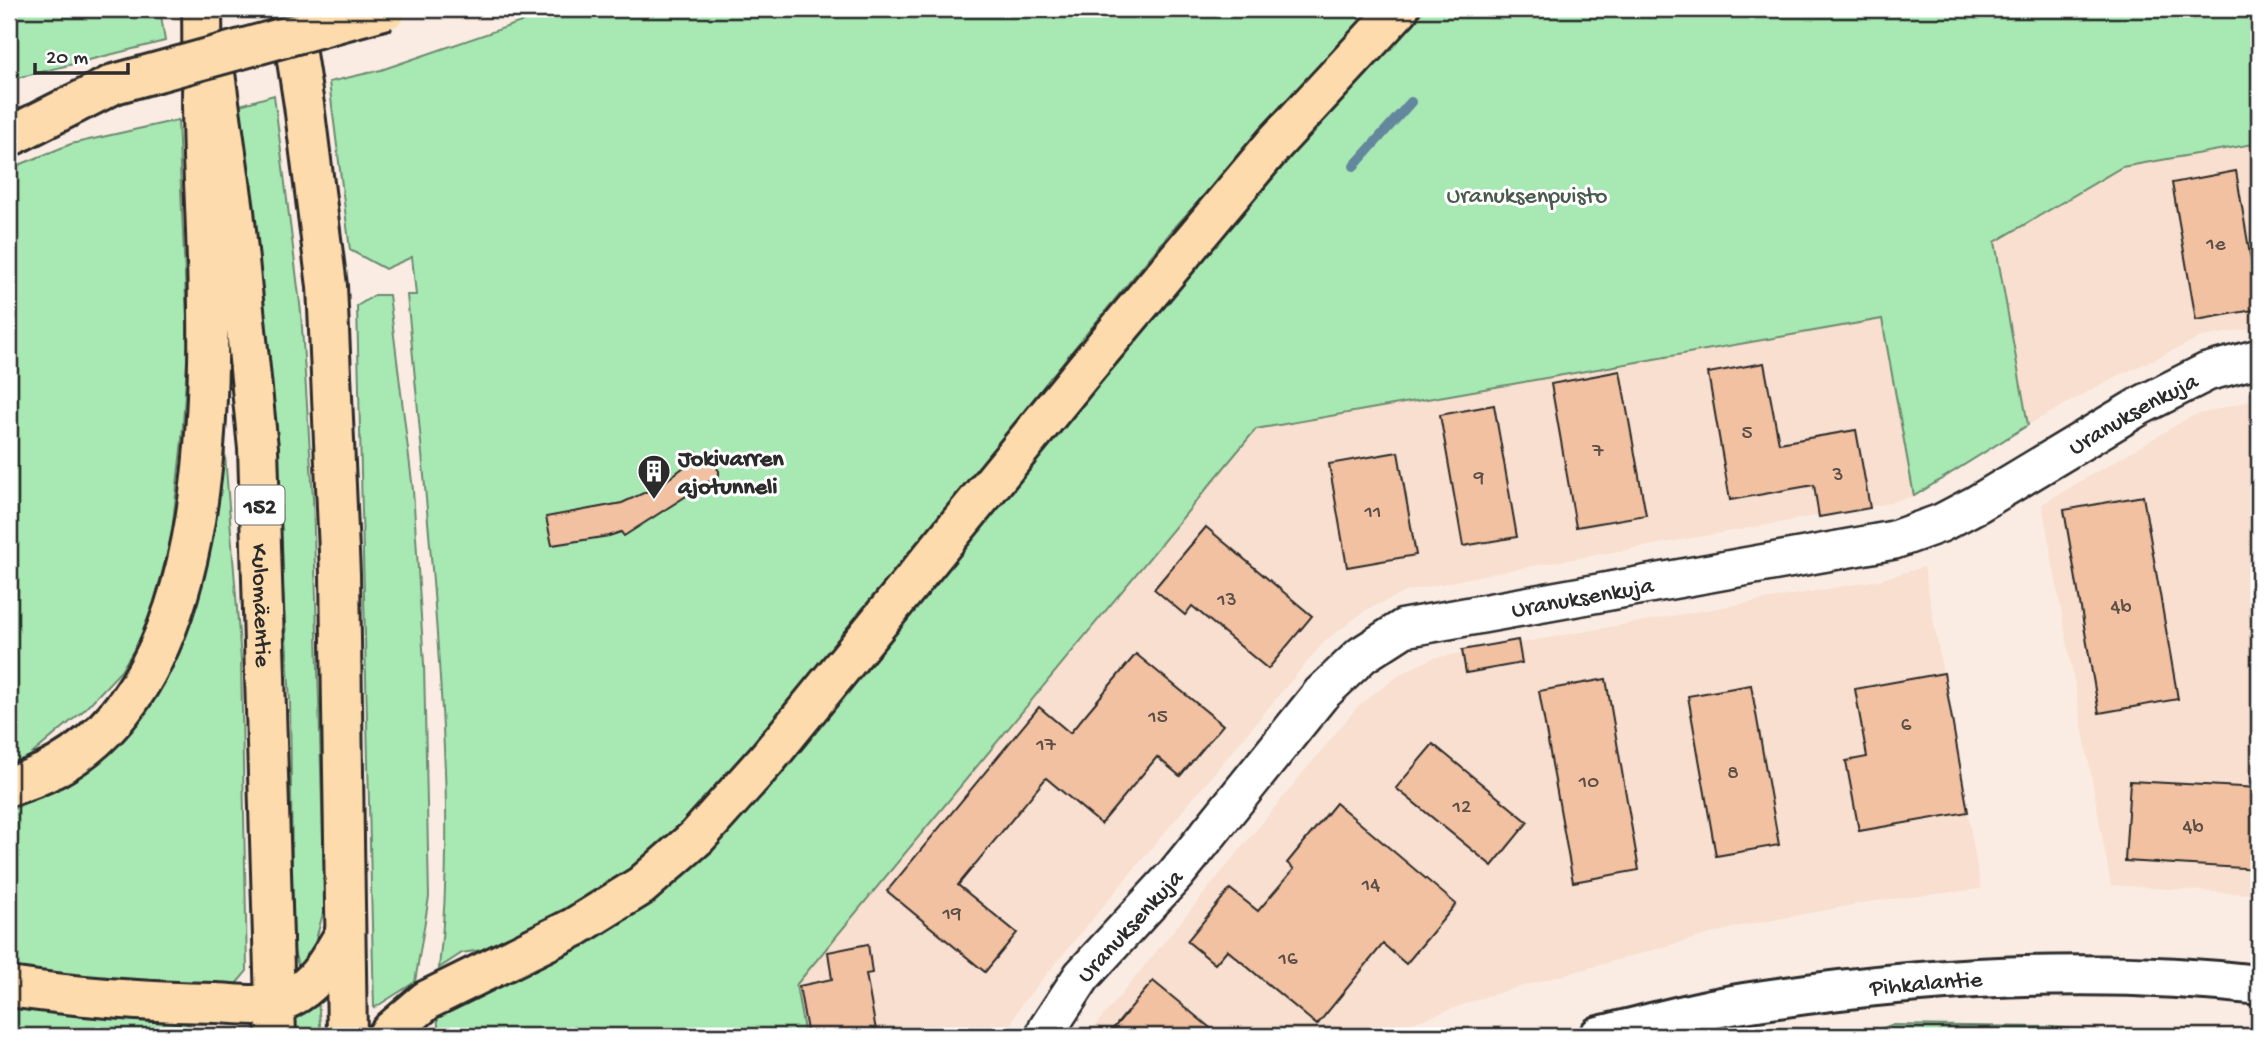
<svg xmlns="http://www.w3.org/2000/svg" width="2268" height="1045" font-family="'Gochi Hand',sans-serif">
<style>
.built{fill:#f8dfcf}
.green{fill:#a8e9b3;stroke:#6a8a6f;stroke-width:2}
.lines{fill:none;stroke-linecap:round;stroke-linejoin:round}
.stream{stroke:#63879c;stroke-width:10}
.building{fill:#f1c1a1;stroke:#2b2b2b;stroke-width:2}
.minor-casing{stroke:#2b2b2b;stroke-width:42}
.tertiary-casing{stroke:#2b2b2b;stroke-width:44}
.primary-casing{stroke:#2b2b2b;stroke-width:44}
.motorway-casing{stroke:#2b2b2b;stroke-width:44}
.minor{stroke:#fff;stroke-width:37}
.tertiary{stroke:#fff;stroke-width:38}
.primary{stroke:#fddbac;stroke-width:38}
.motorway{stroke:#fddbac;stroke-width:38}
.motorway-bridge-casing{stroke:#2b2b2b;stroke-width:44;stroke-linecap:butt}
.motorway-bridge{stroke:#fddbac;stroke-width:38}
.labels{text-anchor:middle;stroke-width:6;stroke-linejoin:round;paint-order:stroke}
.number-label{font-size:21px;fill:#5c5048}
.shield{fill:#fff;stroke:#6b6b6b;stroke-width:2}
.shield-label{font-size:23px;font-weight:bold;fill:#2b2b2b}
.park-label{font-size:24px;fill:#4a5a4d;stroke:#fff}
.street-label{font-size:24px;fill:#2b2b2b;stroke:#fff}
.poi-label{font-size:24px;font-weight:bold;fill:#2b2b2b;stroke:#fff;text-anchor:start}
</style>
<rect width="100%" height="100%" fill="#fbece3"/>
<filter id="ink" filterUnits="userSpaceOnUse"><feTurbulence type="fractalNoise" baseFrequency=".0143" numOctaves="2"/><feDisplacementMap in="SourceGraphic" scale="14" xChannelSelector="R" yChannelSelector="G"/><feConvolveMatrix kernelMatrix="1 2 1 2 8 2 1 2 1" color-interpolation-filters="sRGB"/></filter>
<g filter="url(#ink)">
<!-- built -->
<path class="built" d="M 2259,143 L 2259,327 L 2202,337 L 2111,379 L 2028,425 L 1995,243 L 2122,167 Z
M 1882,319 L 1914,496 L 1880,505 L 1488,574 L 1408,591 L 1366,610 L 1326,640 L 1290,682 L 1021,1005 L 1005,1036 L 805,1036 L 796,986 L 1256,429 Z
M 2259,398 L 2259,895 L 2111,885 L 2042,504 L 2192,416 Z
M 1924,567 L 1981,889 L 1874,901 L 1736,927 L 1487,996 L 1377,1036 L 1087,1036 L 1358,706 L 1402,673 L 1433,658 L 1878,580 Z"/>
<!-- green -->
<path class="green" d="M 36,9 L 160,9 L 165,41 L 9,80 L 9,16 Z
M 559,9 L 1374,9 L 1175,227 L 1073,350 L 729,777 L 632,879 L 494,948 L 462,953 L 439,968 C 452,856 445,746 437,634 C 429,521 418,408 407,295 L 416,295 L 412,257 L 385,269 L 350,250 L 329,82 L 381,70 Z
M 1425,9 L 2259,9 L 2259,143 L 2122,167 L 1995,242 L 2028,425 L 1914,496 L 1882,319 L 1256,429 L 796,985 L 805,1036 L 439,1036 L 437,1014 L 499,982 L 537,968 L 608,928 L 660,895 L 738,813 L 1240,212 L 1354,83 Z
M 274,95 L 301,312 L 313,498 L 325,906 L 312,954 L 306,965 L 298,965 L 293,948 L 290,701 L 271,395 L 237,106 Z
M 178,120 L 188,345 L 182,440 L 171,540 L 147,628 L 121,671 L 84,710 L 26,759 L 9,763 L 9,169 L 71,144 Z
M 375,295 L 389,295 L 413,490 L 424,664 L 429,897 L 415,982 L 374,1008 L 357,306 Z
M 220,391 L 241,660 L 247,971 L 236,984 L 212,985 L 9,972 L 9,811 L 75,779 L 118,745 L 164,681 L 201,567 Z
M 318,1000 L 321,1036 L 293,1036 L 294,1021 L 307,1007 Z
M 9,1005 L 19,1008 L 182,1022 L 211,1036 L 9,1036 Z
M 1892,1025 L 2051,1027 L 2119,1036 L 1859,1036 Z"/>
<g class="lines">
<!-- stream -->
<path class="stream" d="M 1354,166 L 1411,102"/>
</g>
<!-- building -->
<path class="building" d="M 2236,171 L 2259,309 L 2196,320 L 2172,183 Z
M 1764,363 L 1779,443 L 1856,430 L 1870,508 L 1819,517 L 1814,485 L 1730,500 L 1708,373 Z
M 1620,371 L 1646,515 L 1576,527 L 1551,384 Z
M 1494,405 L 1517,537 L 1463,546 L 1440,415 Z
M 697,452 L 709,463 L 712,461 L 719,471 L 719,475 L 624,536 L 621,532 L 609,536 L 552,545 L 546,517 L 622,503 L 659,486 L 684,467 Z
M 1398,452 L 1416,555 L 1347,567 L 1329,464 Z
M 2143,496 L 2178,699 L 2099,713 L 2064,510 Z
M 1206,527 L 1312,616 L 1268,669 L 1192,606 L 1185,615 L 1154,589 Z
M 1518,640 L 1522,663 L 1466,673 L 1462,650 Z
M 1136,654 L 1223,725 L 1180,776 L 1157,757 L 1101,824 L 1046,778 L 958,885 L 1017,933 L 985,972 L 887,891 L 1039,707 L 1070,733 Z
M 1944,673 L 1968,812 L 1859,831 L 1846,761 L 1867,757 L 1855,689 Z
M 1606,679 L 1639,870 L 1573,882 L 1539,691 Z
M 1751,685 L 1779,845 L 1716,856 L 1688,696 Z
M 1433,744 L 1528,822 L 1492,866 L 1396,788 Z
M 2130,781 L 2259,788 L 2259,869 L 2125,861 Z
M 1336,803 L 1456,904 L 1406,964 L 1383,944 L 1317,1025 L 1227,950 L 1215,964 L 1187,941 L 1230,889 L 1258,911 L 1294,869 L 1287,863 Z
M 868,944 L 872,973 L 866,974 L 877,1036 L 808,1036 L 799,986 L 832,979 L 828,952 Z
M 1153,981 L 1220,1036 L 1107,1036 Z"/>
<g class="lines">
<defs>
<g id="minor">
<path id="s1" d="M 1045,1036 L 1048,1028 L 1082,976 L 1176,874 L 1321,694 L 1362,655 L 1404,628 L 1894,540 L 1941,523 L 1977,504 L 2140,406 L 2207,372 L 2259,358"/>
</g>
<g id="tertiary">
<path id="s2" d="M 1599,1036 C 1647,1025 1696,1010 1744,1003 C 1914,977 2089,965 2259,985"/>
</g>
<g id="primary">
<path d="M 289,9 L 304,105 L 327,286 L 340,574 L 347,1036"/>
<path id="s3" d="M 214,66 L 234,211 L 258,448 L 276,1036"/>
</g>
<path id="motorway" d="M 9,137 L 114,84
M 9,786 C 241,722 210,342 203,157 C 201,108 203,58 202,9
M 9,987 C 78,997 146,1002 216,1003 C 240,1004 268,1009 289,998 C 317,985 329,960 344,935
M 387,1036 L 392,1030 L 427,1000 L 575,927 L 641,886 L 697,837 L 767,759 L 1087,367 L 1275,143 L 1399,9"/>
</defs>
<!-- minor casing -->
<use href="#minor" class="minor-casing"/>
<!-- tertiary casing -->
<use href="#tertiary" class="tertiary-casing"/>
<!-- primary casing -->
<use href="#primary" class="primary-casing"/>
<!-- motorway casing -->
<use href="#motorway" class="motorway-casing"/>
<!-- minor -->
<use href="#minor" class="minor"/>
<!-- tertiary -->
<use href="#tertiary" class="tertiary"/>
<!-- primary -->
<use href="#primary" class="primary"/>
<!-- motorway -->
<use href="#motorway" class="motorway"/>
<defs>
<path id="motorway-bridge" d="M 114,84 L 387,9"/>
</defs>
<!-- motorway-bridge casing -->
<use href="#motorway-bridge" class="motorway-bridge-casing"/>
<!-- motorway-bridge -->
<use href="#motorway-bridge" class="motorway-bridge"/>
</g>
</g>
<!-- icons -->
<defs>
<symbol id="building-pin" viewBox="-11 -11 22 30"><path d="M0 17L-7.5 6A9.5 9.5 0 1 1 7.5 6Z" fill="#2b2b2b" stroke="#fff"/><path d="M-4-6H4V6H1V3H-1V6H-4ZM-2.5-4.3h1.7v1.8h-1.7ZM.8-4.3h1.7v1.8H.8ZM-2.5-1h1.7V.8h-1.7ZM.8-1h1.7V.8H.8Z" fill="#fff"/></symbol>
</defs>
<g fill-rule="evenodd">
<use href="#building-pin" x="635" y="452" width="38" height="52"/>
</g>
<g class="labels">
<!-- number labels -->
<g class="number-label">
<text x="2216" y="249">1e</text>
<text x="1747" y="438">5</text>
<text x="1598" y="456">7</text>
<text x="1838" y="480">3</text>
<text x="1479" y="483">9</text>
<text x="1373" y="517">11</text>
<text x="1227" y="605">13</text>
<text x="2121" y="612">4b</text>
<text x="1158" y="722">15</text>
<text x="1906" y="730">6</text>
<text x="1046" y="750">17</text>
<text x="1733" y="778">8</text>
<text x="1589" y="787">10</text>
<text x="1462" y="812">12</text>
<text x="2193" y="832">4b</text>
<text x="1371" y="890">14</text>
<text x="952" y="919">19</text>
<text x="1288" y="964">16</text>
</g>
<!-- shield labels -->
<rect class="shield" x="235.5" y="485.5" width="49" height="39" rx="5"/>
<g class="shield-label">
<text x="260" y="513">152</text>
</g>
<!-- park labels -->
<g class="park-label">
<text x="1527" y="202">Uranuksenpuisto</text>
</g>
<!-- street labels -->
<g class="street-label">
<text dy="8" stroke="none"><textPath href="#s1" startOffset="1316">Uranuksenkuja</textPath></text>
<text dy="8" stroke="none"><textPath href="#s1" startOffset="728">Uranuksenkuja</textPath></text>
<text dy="8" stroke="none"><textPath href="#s3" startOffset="542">Kulomäentie</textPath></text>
<text dy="8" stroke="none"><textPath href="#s1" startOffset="140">Uranuksenkuja</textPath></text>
<text dy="8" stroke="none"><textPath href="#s2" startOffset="332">Pihkalantie</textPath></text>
</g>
<!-- poi labels -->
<g class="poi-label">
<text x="678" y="465">Jokivarren<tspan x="678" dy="28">ajotunneli</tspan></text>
</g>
</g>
<!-- margin -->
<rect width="2268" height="1045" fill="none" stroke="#fff" stroke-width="35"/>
<rect x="18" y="18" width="2233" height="1010" fill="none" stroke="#2b2b2b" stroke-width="2.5" filter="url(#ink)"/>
<!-- scale -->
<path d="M35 63v10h93v-10" fill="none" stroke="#2b2b2b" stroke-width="3.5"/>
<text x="46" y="63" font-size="21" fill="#2b2b2b" stroke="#ffffff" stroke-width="5" paint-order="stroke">20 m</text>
</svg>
